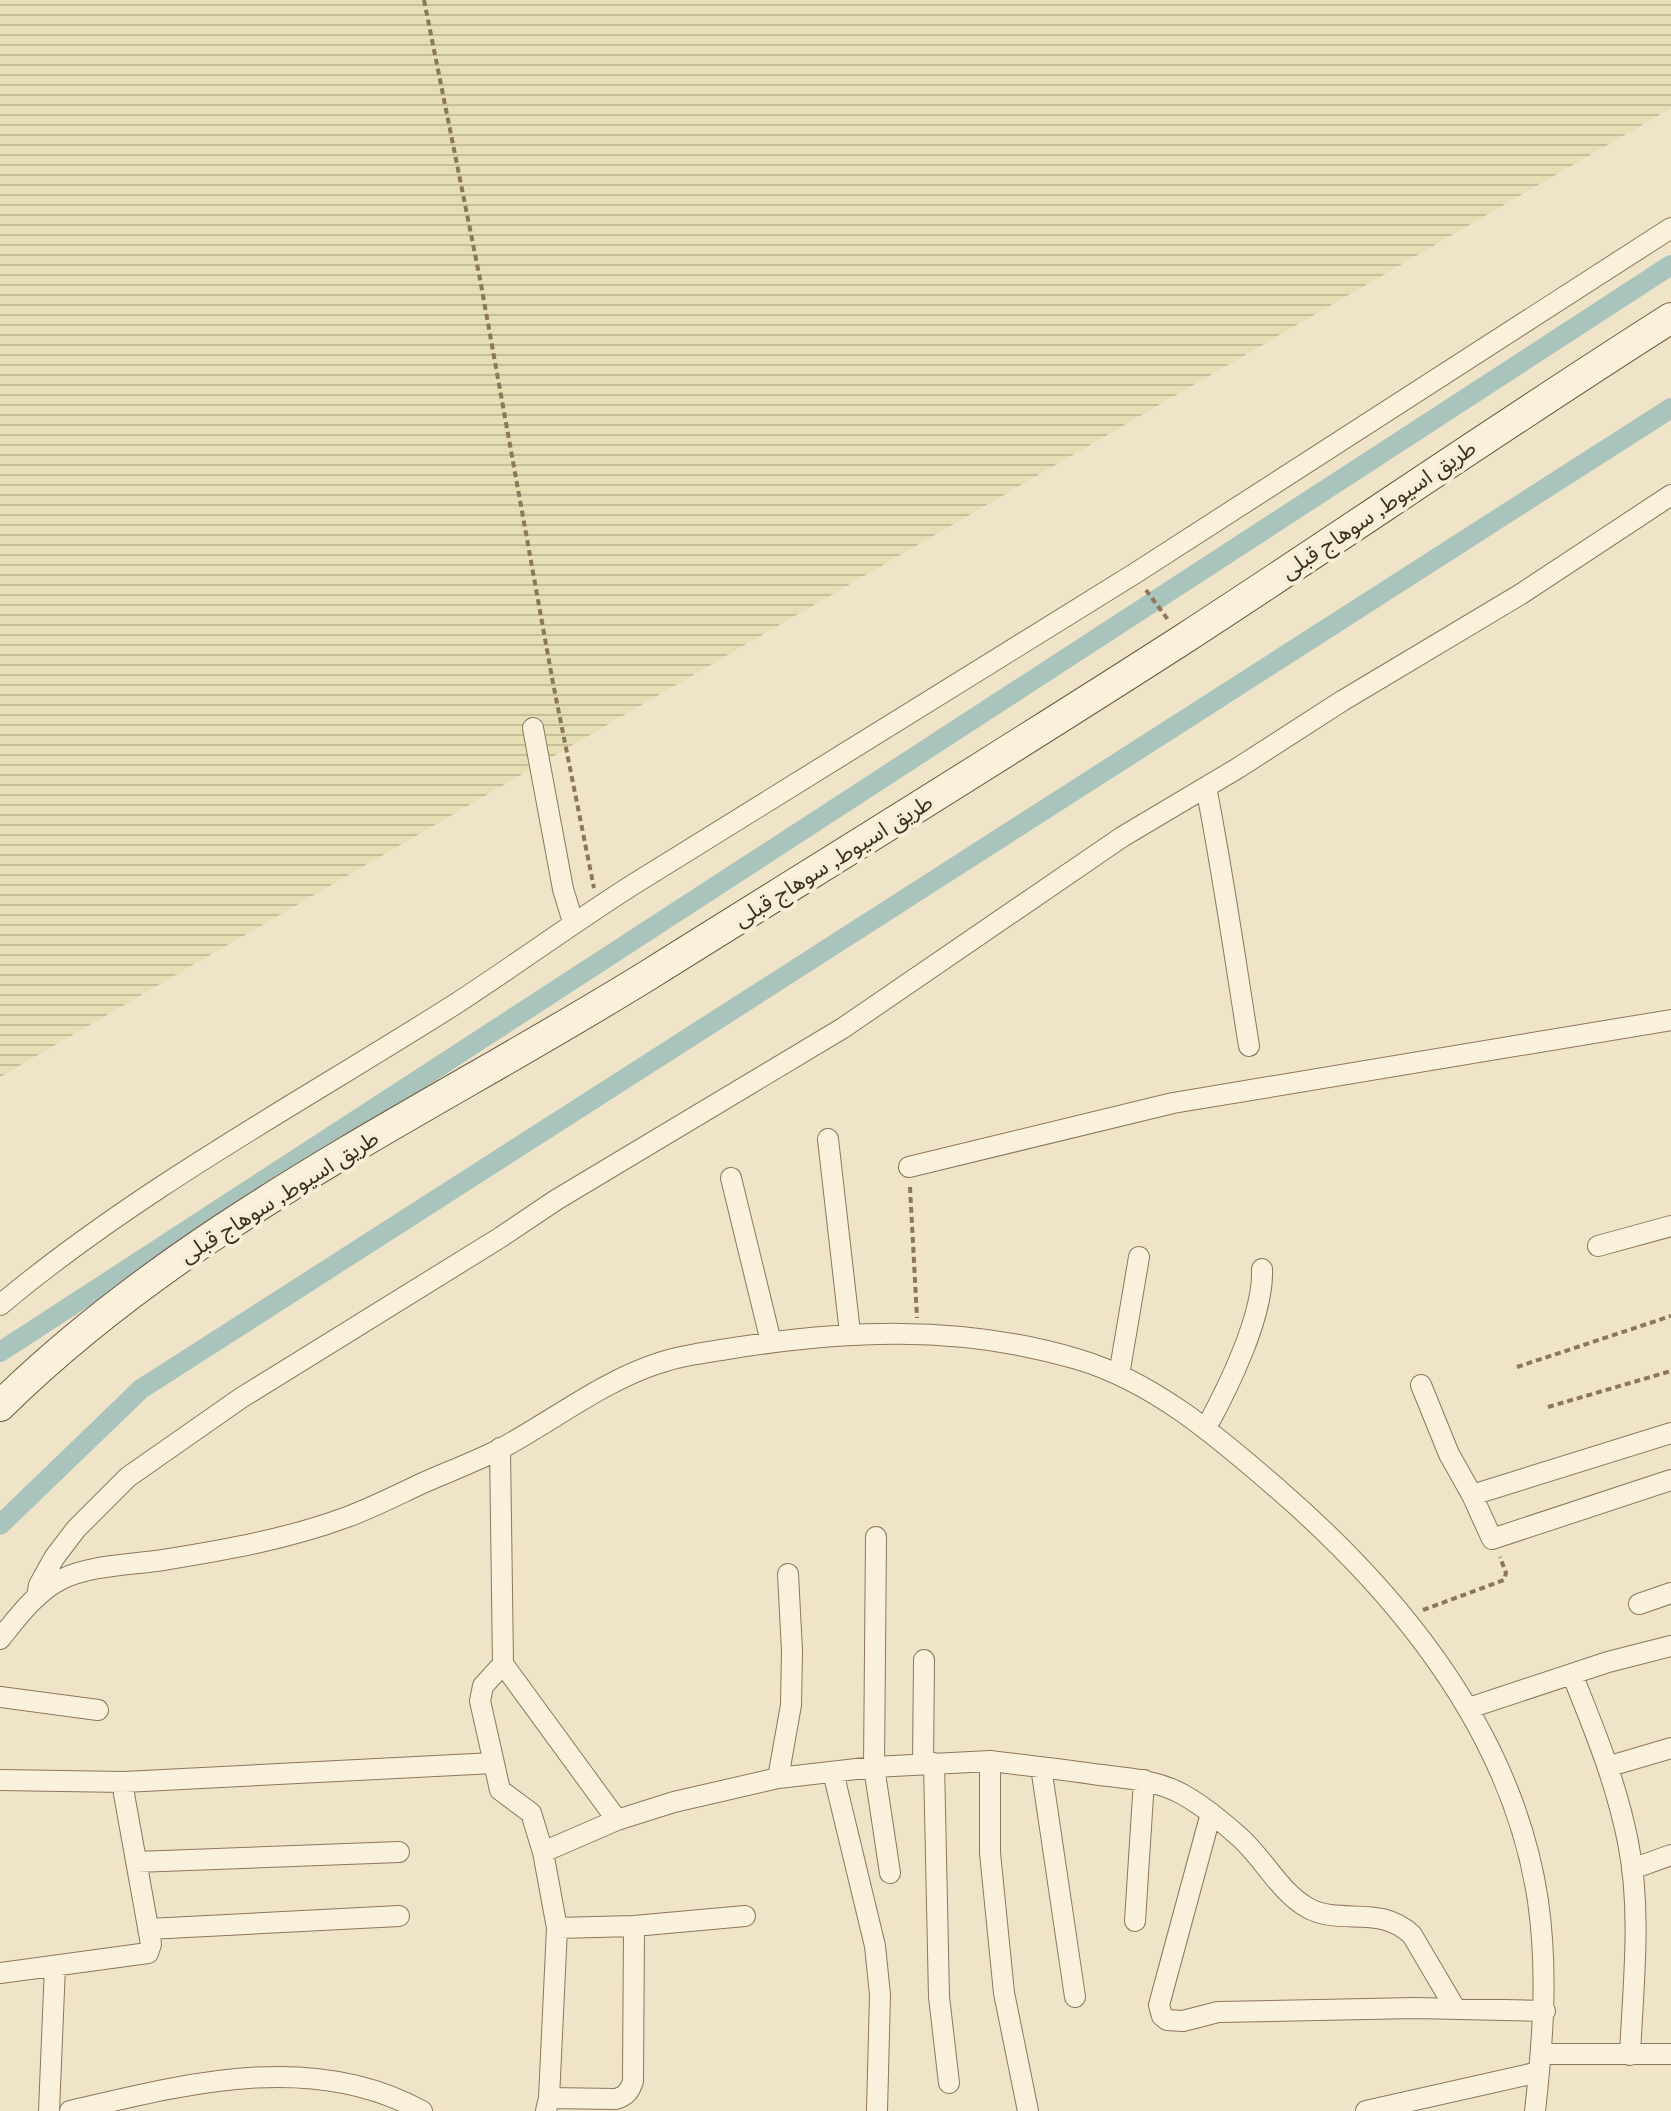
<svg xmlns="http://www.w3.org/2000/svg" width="1671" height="2111" font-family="'Roboto Serif','Noto Sans Arabic',serif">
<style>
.farmland{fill:url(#farmland-rules)}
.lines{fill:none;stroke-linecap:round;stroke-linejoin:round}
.canal{stroke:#a9c4bc;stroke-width:20}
.street-casing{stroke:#8d765c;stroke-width:22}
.secondary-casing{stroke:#6f573f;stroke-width:32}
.path{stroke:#8d765c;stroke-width:4;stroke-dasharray:6 4;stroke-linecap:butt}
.street{stroke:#faf1dc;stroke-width:20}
.secondary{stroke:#faf1dc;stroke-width:30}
.labels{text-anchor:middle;stroke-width:8;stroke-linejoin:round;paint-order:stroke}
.street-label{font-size:22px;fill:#3d2e20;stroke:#f7eed8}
</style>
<defs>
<pattern id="farmland-rules" width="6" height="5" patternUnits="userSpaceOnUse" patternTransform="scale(2)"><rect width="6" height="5" fill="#e6deb5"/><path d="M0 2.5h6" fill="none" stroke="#c6bf9b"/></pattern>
</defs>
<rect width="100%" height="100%" fill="#f0e4c8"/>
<!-- farmland -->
<path class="farmland" d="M 0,0 L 1671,0 L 1671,108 L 0,1077 Z"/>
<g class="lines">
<!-- canal -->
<path class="canal" d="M 0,1352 L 1671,265
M 0,1525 L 141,1389 L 1671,408"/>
<defs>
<path id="street" d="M 533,728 L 563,889 L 573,922
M 1206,787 C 1223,873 1235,959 1249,1046
M 828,1139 L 850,1333
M 909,1167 L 1173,1103 L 1671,1020
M 731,1178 L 771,1342
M 1598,1246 L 1671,1226
M 0,1305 C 140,1188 303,1101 457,1003 C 517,964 574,922 634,884 L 1134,574 L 1671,228
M 1119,1375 L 1139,1257
M 1421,1385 L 1449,1454 L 1472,1495
M 1206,1428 C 1228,1388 1264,1315 1262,1269
M 1671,1433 L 1472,1495 L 1492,1539 L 1671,1480
M 500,1448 L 503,1664 L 617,1820 L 674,1802 L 778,1778 L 874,1767 L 990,1761 L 990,1853 L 1004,1993 L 1028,2111
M 876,1537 L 874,1767 L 890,1873
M 37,1597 L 39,1585 L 54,1558 L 76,1529 L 128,1477 L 241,1398 L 501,1237 L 556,1200 L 843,1028 L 1122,837 L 1238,768 L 1342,701 L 1521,594 L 1671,495
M 1639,1604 L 1671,1593
M 0,1639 C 17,1618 35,1593 60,1580 C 89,1565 130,1565 163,1560 C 225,1550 288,1539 347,1517 C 374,1507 399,1494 425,1482 C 450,1471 477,1461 502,1448 C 554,1420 603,1381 659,1363 C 679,1356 701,1353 721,1350 C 841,1330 959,1324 1077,1359 C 1155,1382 1219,1438 1279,1490 C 1402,1597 1513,1733 1538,1901 C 1548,1971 1543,2040 1535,2111
M 503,1664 L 483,1686 L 480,1701 L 500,1790 L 531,1813 L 543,1852
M 1572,1674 C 1595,1731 1616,1782 1628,1842 C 1642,1912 1633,1985 1630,2055
M 0,1697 L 98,1710
M 1469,1708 L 1608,1662 L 1671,1646
M 990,1761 C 1024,1765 1059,1769 1093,1774 C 1123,1778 1155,1779 1182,1794 C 1202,1805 1219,1819 1236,1834 C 1262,1855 1278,1891 1308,1908 C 1341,1926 1380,1904 1412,1935 L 1455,2008
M 934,1763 L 939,1997 L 949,2083
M 923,1764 L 924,1660
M 1610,1766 L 1671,1748
M 1041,1767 L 1075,1997
M 833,1772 L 875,1946 L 880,1995 L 877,2111
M 778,1778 L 791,1705 L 792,1651 L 788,1574
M 0,1780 L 124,1782 L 494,1763
M 1211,1813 L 1159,2005 L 1162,2016 L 1167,2020 L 1183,2021 L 1218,2012 L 1415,2008 L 1545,2011
M 136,1862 L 399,1852
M 1632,1869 L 1671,1855
M 1135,1921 L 1144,1780
M 634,1926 L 745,1916
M 148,1929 L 399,1916
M 0,1973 L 148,1953 L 151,1944 L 124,1794 L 124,1782
M 1542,2054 L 1671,2054
M 549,2098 L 616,2099 C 626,2096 630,2091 633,2081 L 634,1926 L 557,1928
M 49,2111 L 55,1966
M 70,2111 C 185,2084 312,2050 422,2111
M 546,2111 L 549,2098 L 557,1928 L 543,1852 L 617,1820
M 1366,2111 L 1539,2072"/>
<path id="secondary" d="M 0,1406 C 187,1222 429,1111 650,974 C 829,862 1008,752 1185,638 C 1348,532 1507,422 1671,318"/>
</defs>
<!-- street casing -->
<use href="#street" class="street-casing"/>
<!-- secondary casing -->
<use href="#secondary" class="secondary-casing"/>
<!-- path -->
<path class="path" d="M 424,0 L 480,279 L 553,683 L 594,888
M 1146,590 L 1169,621
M 910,1187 L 917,1318
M 1517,1367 L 1671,1316
M 1548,1407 L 1671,1371
M 1423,1610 L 1504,1580 L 1506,1573 L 1500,1557"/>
<!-- street -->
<use href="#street" class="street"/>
<!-- secondary -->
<use href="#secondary" class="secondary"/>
</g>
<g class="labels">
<!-- street labels -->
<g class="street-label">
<text transform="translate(1378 509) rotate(-34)" y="8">طريق اسيوط, سوهاج قبلى</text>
<text transform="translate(833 860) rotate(-32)" y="8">طريق اسيوط, سوهاج قبلى</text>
<text transform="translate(279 1196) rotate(-32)" y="8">طريق اسيوط, سوهاج قبلى</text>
</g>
</g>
</svg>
